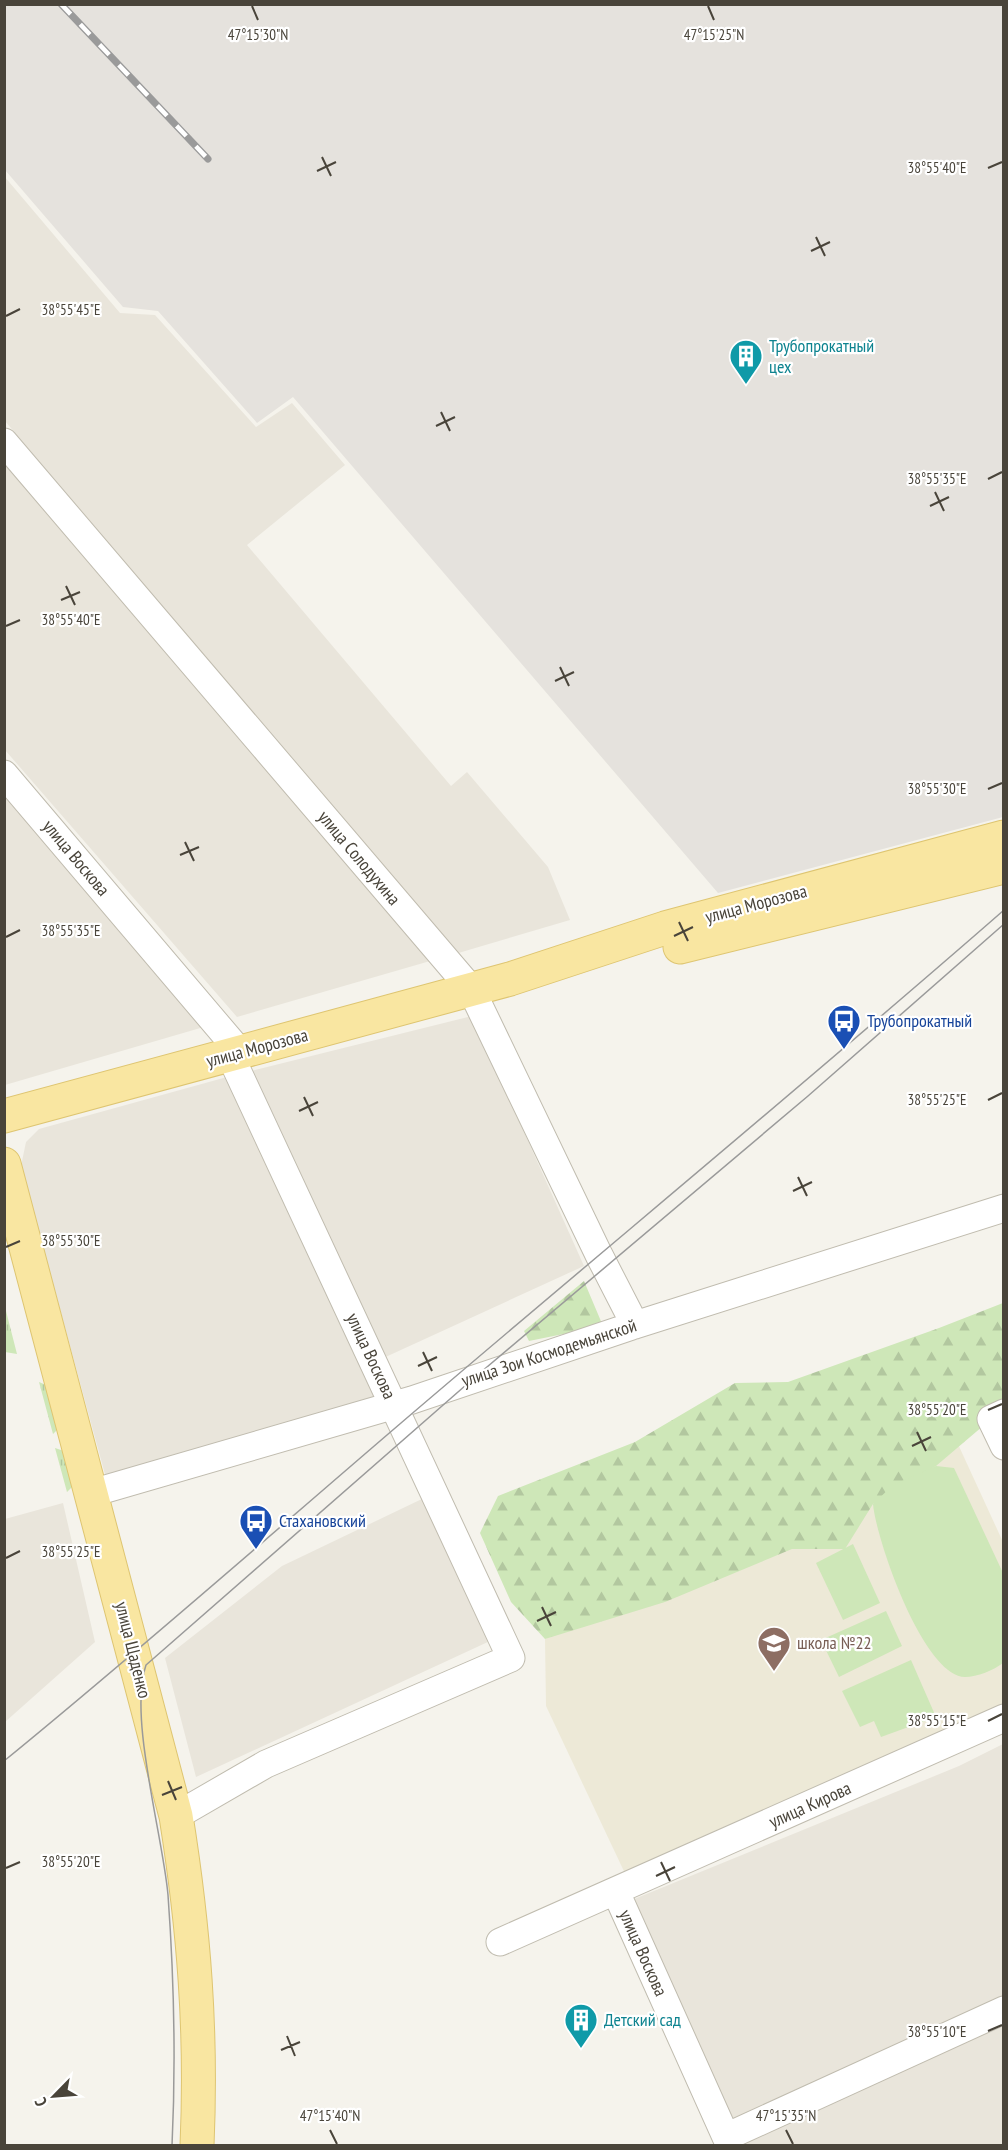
<svg xmlns="http://www.w3.org/2000/svg" width="1008" height="2150" font-family="'PT Sans Narrow',sans-serif">
<style>
.residential{fill:#e9e5db}
.industrial{fill:#e5e2dd}
.education{fill:#ede9d7}
.grass{fill:url(#grass-tufts)}
.forest{fill:url(#forest-firs)}
.green{fill:#cee7b8}
.lines{fill:none;stroke-linecap:round;stroke-linejoin:round}
.minor-casing{stroke:#c0bcaf;stroke-width:29}
.major-casing{stroke:#dec571;stroke-width:35}
.minor{stroke:#fff;stroke-width:27}
.major{stroke:#f9e6a1;stroke-width:33}
.tram{stroke:#9a9a9a;stroke-width:1.5}
.rail-casing{stroke:#9a9a9a;stroke-width:7}
.rail{stroke:#fff;stroke-width:4.5;stroke-dasharray:14;stroke-linecap:butt}
.ticks{fill:none;stroke:#49443a;stroke-width:2}
.labels{text-anchor:middle;stroke-width:4.5;stroke-linejoin:round;paint-order:stroke}
.culture-label{font-size:18px;fill:#0d838f;stroke:#fff;text-anchor:start}
.street-label{font-size:18px;fill:#49443a;stroke:#fff}
.transit-label{font-size:18px;fill:#164399;stroke:#fff;text-anchor:start}
.education-label{font-size:18px;fill:#785e54;stroke:#fff;text-anchor:start}
.ticks-label{font-size:15px;text-anchor:middle;fill:#49443a;stroke:#fff;stroke-width:4.5;stroke-linejoin:round;paint-order:stroke}
</style>
<defs>
<pattern id="grass-tufts" width="24" height="20" patternUnits="userSpaceOnUse" patternTransform="scale(1.5)"><rect width="24" height="20" fill="#cee7b8"/><path d="M3 7l-1-3M5 7V3M7 7l1-3M15 17l-1-3M17 17v-4M19 17l1-3" fill="none" stroke="#b2c79f"/></pattern>
<pattern id="forest-firs" width="22" height="20" patternUnits="userSpaceOnUse" patternTransform="scale(1.5)"><rect width="22" height="20" fill="#cee7b8"/><path d="M5 1l3.5 6h-7zM16 11l3.5 6h-7z" fill="#b2c79f"/></pattern>
</defs>
<rect width="100%" height="100%" fill="#f5f3ec"/>
<!-- residential -->
<path class="residential" d="M 4,176 L 120,313 L 155,315 L 256,427 L 292,403 L 345,465 L 247,545 L 451,786 L 467,772 L 548,867 L 570,920 L 455,954 L 5,421 Z
M 4,454 L 437,959 L 237,1017 L 5,750 Z
M 5,781 L 214,1024 L 5,1085 Z
M 472,1016 L 584,1266 L 379,1360 L 247,1072 Z
M 227,1077 L 378,1396 L 106,1478 L 21,1166 L 26,1142 L 39,1129 Z
M 424,1498 L 490,1641 L 196,1777 L 165,1658 L 282,1566 Z
M 63,1503 L 95,1642 L 5,1722 L 5,1519 Z
M 1003,1744 L 1003,2003 L 732,2128 L 627,1902 L 959,1766 Z
M 1003,2018 L 1003,2145 L 740,2146 Z"/>
<!-- industrial -->
<path class="industrial" d="M 4,5 L 1003,5 L 1003,817 L 718,893 L 293,397 L 257,423 L 158,311 L 123,307 L 5,170 Z"/>
<!-- education -->
<path class="education" d="M 957,1442 L 1003,1542 L 1003,1714 L 630,1884 L 546,1706 L 545,1639 Z"/>
<!-- grass -->
<path class="grass" d="M 4,1307 L 5,1307 L 17,1354 L 5,1352 Z
M 39,1382 L 46,1385 L 58,1429 L 53,1434 Z
M 55,1448 L 64,1451 L 72,1487 L 67,1492 Z"/>
<!-- forest -->
<path class="forest" d="M 584,1281 L 603,1326 L 529,1341 L 524,1331 Z
M 1003,1303 L 1003,1409 L 936,1466 L 873,1504 L 845,1549 L 792,1549 L 665,1602 L 545,1639 L 511,1602 L 480,1533 L 498,1496 L 635,1442 L 735,1383 L 788,1382 L 939,1328 Z"/>
<!-- green -->
<path class="green" d="M 936,1466 L 954,1468 L 1003,1573 L 1003,1663 C 994,1670 977,1677 965,1677 C 923,1676 876,1539 873,1504 L 893,1485 Z
M 853,1544 L 880,1603 L 843,1620 L 816,1563 Z
M 886,1611 L 902,1646 L 839,1677 L 821,1640 Z
M 911,1660 L 936,1717 L 881,1737 L 874,1721 L 860,1727 L 842,1691 Z"/>
<g class="lines">
<defs>
<path id="minor" d="M 4,442 L 471,989 L 599,1255 L 635,1325
M 4,774 L 240,1052
M 1004,1413 L 991,1419 L 1004,1446
M 92,1493 L 412,1400 L 635,1325 L 1004,1208
M 176,1816 L 266,1764 L 511,1658 L 230,1055
M 616,1892 L 730,2146
M 500,1942 L 1004,1718
M 726,2137 L 1004,2010"/>
<path id="major" d="M 680,947 L 1004,867
M 4,1116 L 510,979 L 665,928 L 1004,837
M 4,1164 L 176,1816 C 194,1929 202,2031 197,2146"/>
</defs>
<!-- minor casing -->
<use href="#minor" class="minor-casing"/>
<!-- major casing -->
<use href="#major" class="major-casing"/>
<!-- minor -->
<use href="#minor" class="minor"/>
<!-- major -->
<use href="#major" class="major"/>
<!-- tram -->
<path class="tram" d="M 4,1761 C 139,1651 269,1536 401,1423 C 601,1252 805,1084 1004,910
M 172,2146 C 176,2062 174,1978 168,1895 C 163,1836 128,1716 146,1665 L 474,1378 L 808,1096 L 1004,924"/>
<defs>
<path id="rail" d="M 61,4 L 208,159"/>
</defs>
<!-- rail casing -->
<use href="#rail" class="rail-casing"/>
<!-- rail -->
<use href="#rail" class="rail"/>
</g>
<!-- ticks -->
<path class="ticks" d="M 252,6 L 258,20M 708,6 L 714,20M 322,157 L 331,176M 988,168 L 1002,162M 317,171 L 336,162M 816,237 L 825,256M 811,251 L 830,242M 6,316 L 20,309M 441,412 L 450,431M 436,426 L 455,417M 988,479 L 1002,472M 935,492 L 944,511M 930,506 L 949,497M 66,586 L 75,605M 61,600 L 80,592M 6,626 L 20,620M 560,667 L 569,686M 555,681 L 574,672M 988,789 L 1002,783M 185,842 L 194,861M 180,855 L 199,847M 679,922 L 688,941M 674,936 L 693,927M 6,937 L 20,930M 304,1097 L 313,1116M 988,1100 L 1002,1093M 299,1111 L 318,1102M 798,1177 L 807,1196M 793,1191 L 812,1182M 6,1247 L 20,1241M 423,1352 L 432,1371M 418,1366 L 437,1357M 988,1410 L 1002,1404M 917,1432 L 926,1451M 912,1446 L 931,1437M 6,1558 L 20,1551M 542,1607 L 551,1626M 537,1621 L 556,1612M 988,1721 L 1002,1714M 168,1781 L 176,1800M 162,1795 L 182,1787M 661,1862 L 670,1881M 6,1868 L 20,1862M 656,1876 L 675,1867M 988,2031 L 1002,2025M 287,2036 L 295,2056M 281,2050 L 300,2042M 330,2130 L 337,2144M 786,2130 L 793,2144"/>
<!-- icons -->
<defs>
<symbol id="building-pin" viewBox="-11 -11 22 30"><path d="M0 17L-7.5 6A9.5 9.5 0 1 1 7.5 6Z" fill="#0f9aa8" stroke="#fff"/><path d="M-4-6H4V6H1V3H-1V6H-4ZM-2.5-4.3h1.7v1.8h-1.7ZM.8-4.3h1.7v1.8H.8ZM-2.5-1h1.7V.8h-1.7ZM.8-1h1.7V.8H.8Z" fill="#fff"/></symbol>
<symbol id="bus-pin" viewBox="-11 -11 22 30"><path d="M0 17L-7.5 6A9.5 9.5 0 1 1 7.5 6Z" fill="#1a4fb4" stroke="#fff"/><path d="M-5-6H5V4H4V6H2V4H-2V6H-4V4H-5ZM-3.5-4V0h7V-4ZM-3.5 1.2v1.5H-2V1.2ZM2 1.2v1.5H3.5V1.2Z" fill="#fff"/></symbol>
<symbol id="school-pin" viewBox="-11 -11 22 30"><path d="M0 17L-7.5 6A9.5 9.5 0 1 1 7.5 6Z" fill="#8d6e63" stroke="#fff"/><path d="M0-5L7-2L0 1L-7-2ZM-4 1L0 2.5L4 1V4Q0 6-4 4Z" fill="#fff"/></symbol>
</defs>
<g fill-rule="evenodd">
<use href="#building-pin" x="727" y="337" width="38" height="52"/>
<use href="#bus-pin" x="825" y="1002" width="38" height="52"/>
<use href="#bus-pin" x="237" y="1502" width="38" height="52"/>
<use href="#school-pin" x="755" y="1624" width="38" height="52"/>
<use href="#building-pin" x="562" y="2001" width="38" height="52"/>
</g>
<g class="labels">
<!-- culture labels -->
<g class="culture-label">
<text x="769" y="352">Трубопрокатный<tspan x="769" dy="21">цех</tspan></text>
<text x="604" y="2026">Детский сад</text>
</g>
<!-- street labels -->
<g class="street-label">
<text transform="translate(76 858) rotate(50)" y="6">улица Воскова</text>
<text transform="translate(359 858) rotate(50)" y="6">улица Солодухина</text>
<text transform="translate(756 904) rotate(-15)" y="6">улица Морозова</text>
<text transform="translate(257 1048) rotate(-15)" y="6">улица Морозова</text>
<text transform="translate(549 1353) rotate(-18)" y="6">улица Зои Космодемьянской</text>
<text transform="translate(371 1356) rotate(65)" y="6">улица Воскова</text>
<text transform="translate(133 1650) rotate(76)" y="6">улица Щаденко</text>
<text transform="translate(810 1805) rotate(-24)" y="6">улица Кирова</text>
<text transform="translate(643 1953) rotate(66)" y="6">улица Воскова</text>
</g>
<!-- transit labels -->
<g class="transit-label">
<text x="867" y="1027">Трубопрокатный</text>
<text x="279" y="1527">Стахановский</text>
</g>
<!-- education labels -->
<g class="education-label">
<text x="797" y="1649">школа №22</text>
</g>
</g>
<g class="ticks-label">
<text x="258" y="40">47°15'30"N</text>
<text x="714" y="40">47°15'25"N</text>
<text x="937" y="173">38°55'40"E</text>
<text x="71" y="315">38°55'45"E</text>
<text x="937" y="484">38°55'35"E</text>
<text x="71" y="625">38°55'40"E</text>
<text x="937" y="794">38°55'30"E</text>
<text x="71" y="936">38°55'35"E</text>
<text x="937" y="1105">38°55'25"E</text>
<text x="71" y="1246">38°55'30"E</text>
<text x="937" y="1415">38°55'20"E</text>
<text x="71" y="1557">38°55'25"E</text>
<text x="937" y="1726">38°55'15"E</text>
<text x="71" y="1867">38°55'20"E</text>
<text x="937" y="2037">38°55'10"E</text>
<text x="330" y="2121">47°15'40"N</text>
<text x="786" y="2121">47°15'35"N</text>
</g>
<!-- border -->
<rect width="1008" height="2150" fill="none" stroke="#49443a" stroke-width="12"/>
<!-- north arrow -->
<g transform="translate(54 2096) rotate(245)" stroke="#ffffff" stroke-width="4.5" paint-order="stroke">
<path d="M0-4.5L10 22L0 15L-10 22Z" fill="#49443a"/>
<text y="-9" font-size="16" font-weight="bold" text-anchor="middle" fill="#49443a">С</text>
</g>
</svg>
